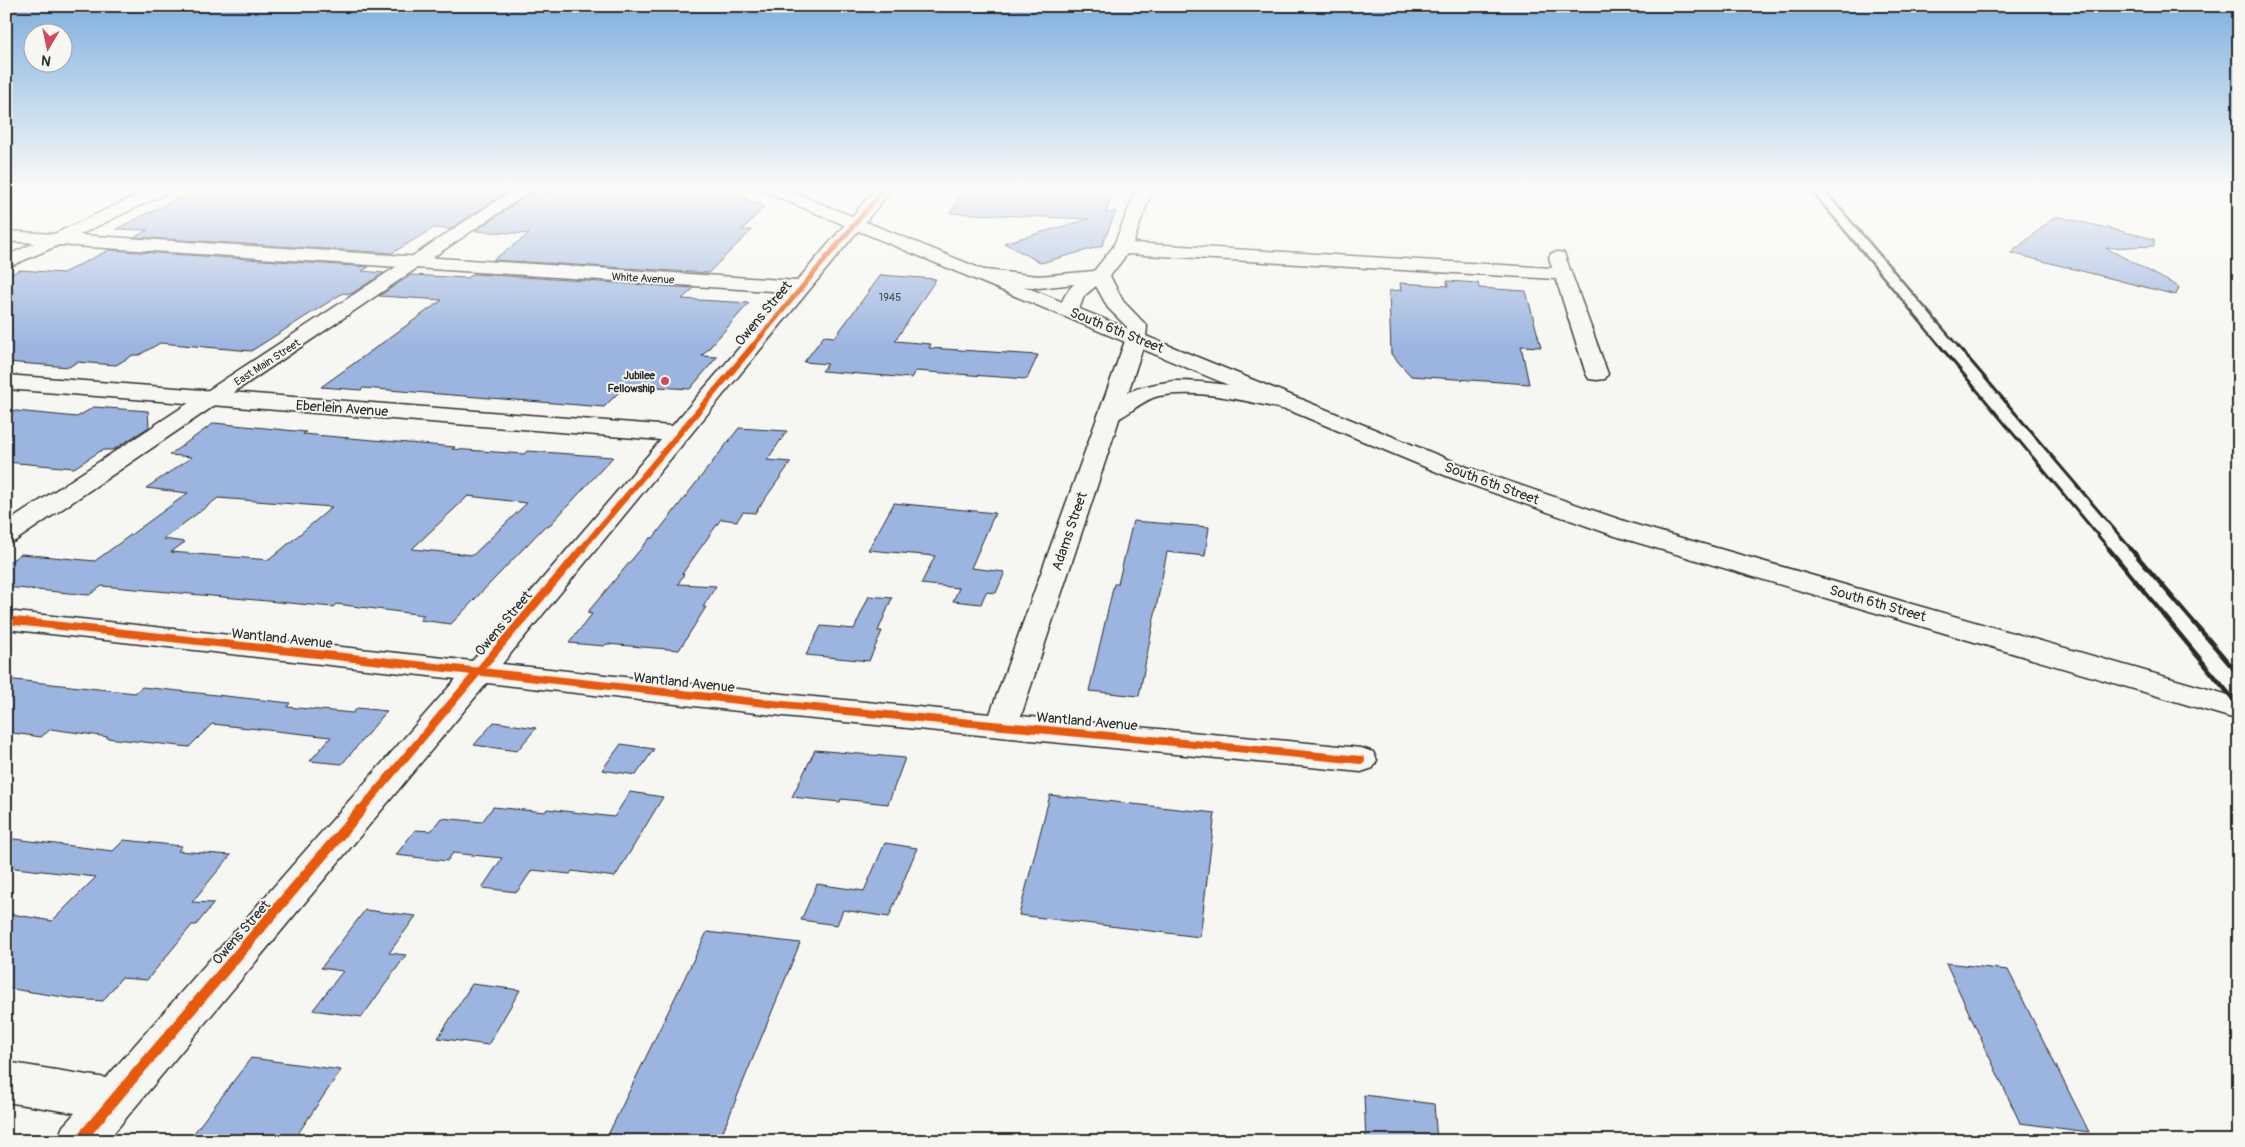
<svg xmlns="http://www.w3.org/2000/svg" width="2245" height="1147" font-family="Pangolin,sans-serif">
<style>
.building{fill:#9bb4e0;stroke:#2b2b2b;fill-rule:evenodd}
.lines{fill:none;stroke-linecap:round;stroke-linejoin:round}
.street-casing{stroke:#2b2b2b;stroke-width:3}
.secondary-casing{stroke:#2b2b2b;stroke-width:3}
.primary-casing{stroke:#2b2b2b;stroke-width:3}
.street{fill:#f6f6f2;fill-rule:evenodd}
.secondary{fill:#f6f6f2;fill-rule:evenodd}
.primary{fill:#f6f6f2;fill-rule:evenodd}
.rail-far2{stroke:#2b2b2b;stroke-width:2.5}
.rail-far1{stroke:#2b2b2b;stroke-width:3}
.rail{stroke:#2b2b2b;stroke-width:4.5}
.cycleway-far3-casing{stroke:#f6f6f2;stroke-width:7}
.cycleway-far2-casing{stroke:#f6f6f2;stroke-width:9}
.cycleway-far1-casing{stroke:#f6f6f2;stroke-width:11}
.cycleway-casing{stroke:#f6f6f2;stroke-width:14}
.cycleway-far3{stroke:#e8590c;stroke-width:5}
.cycleway-far2{stroke:#e8590c;stroke-width:6}
.cycleway-far1{stroke:#e8590c;stroke-width:8}
.cycleway{stroke:#e8590c;stroke-width:11}
.poi-dot{fill:#d1495b;stroke:#f6f6f2;stroke-width:2}
.labels{text-anchor:middle;stroke-width:4;stroke-linejoin:round;paint-order:stroke}
.far-street-label{font-size:11px;fill:#2b2b2b;stroke:#f6f6f2}
.number-label{font-size:11px;fill:#474d58}
.far-poi-label{font-size:11px;font-weight:bold;fill:#2b2b2b;stroke:#f6f6f2;text-anchor:end}
.street-label{font-size:14px;fill:#2b2b2b;stroke:#f6f6f2}
</style>
<rect width="100%" height="100%" fill="#f6f6f2"/>
<filter id="ink" filterUnits="userSpaceOnUse"><feTurbulence type="fractalNoise" baseFrequency=".02" numOctaves="2"/><feDisplacementMap in="SourceGraphic" scale="10" xChannelSelector="R" yChannelSelector="G"/><feConvolveMatrix kernelMatrix="1 2 1 2 8 2 1 2 1" color-interpolation-filters="sRGB"/></filter>
<g filter="url(#ink)">
<!-- building -->
<path class="building" d="M 206,188 L 480,188 L 510,190 L 450,229 L 434,228 L 392,253 L 135,237 L 148,230 L 116,229 L 179,198 L 185,198 Z
M 577,188 L 647,188 L 737,194 L 764,207 L 742,230 L 752,230 L 708,273 L 493,260 L 529,234 L 475,231 L 533,191 L 570,194 Z
M 965,188 L 1114,188 L 1106,214 L 1116,211 L 1102,246 L 1041,263 L 1004,243 L 1089,219 L 950,213 Z
M 2056,216 L 2154,239 L 2154,246 L 2106,248 L 2179,287 L 2176,295 L 2011,253 Z
M 109,250 L 369,267 L 362,271 L 384,273 L 351,294 L 343,293 L 251,351 L 160,343 L 139,355 L 133,355 L 116,365 L 77,362 L 69,367 L 6,362 L 6,276 L 20,270 L 63,273 Z
M 474,274 L 694,288 L 682,299 L 749,303 L 702,356 L 717,357 L 690,389 L 626,385 L 604,407 L 363,388 L 361,390 L 321,387 L 442,300 L 379,296 L 411,275 L 467,278 Z
M 881,275 L 936,279 L 895,341 L 931,344 L 929,348 L 1038,355 L 1027,379 L 915,371 L 911,378 L 822,371 L 828,364 L 804,362 L 824,336 L 835,337 Z
M 1447,281 L 1478,283 L 1479,288 L 1526,291 L 1541,347 L 1521,346 L 1529,384 L 1411,376 L 1391,354 L 1389,291 L 1401,290 L 1400,283 L 1448,286 Z
M 94,407 L 148,411 L 149,427 L 113,450 L 102,450 L 74,468 L 6,462 L 6,410 L 77,417 Z
M 214,423 L 306,432 L 303,434 L 455,447 L 452,449 L 524,454 L 527,451 L 613,457 L 548,527 L 545,526 L 451,624 L 420,620 L 424,615 L 336,604 L 333,607 L 102,586 L 89,595 L 6,587 L 6,564 L 21,554 L 95,561 L 188,493 L 146,488 L 192,457 L 169,455 ZM 468,496 L 527,503 L 473,555 L 412,549 ZM 218,498 L 332,507 L 269,560 L 171,552 L 185,542 L 163,539 Z
M 739,428 L 787,431 L 767,460 L 791,462 L 755,513 L 743,512 L 737,521 L 721,519 L 682,574 L 684,574 L 678,584 L 716,586 L 703,607 L 706,607 L 679,650 L 606,644 L 604,646 L 569,643 L 592,614 L 587,613 L 650,538 L 653,538 Z
M 894,503 L 995,513 L 971,568 L 1005,572 L 996,593 L 986,592 L 981,604 L 953,601 L 959,588 L 921,584 L 935,556 L 868,550 Z
M 1133,521 L 1209,527 L 1205,556 L 1167,552 L 1139,696 L 1089,691 L 1114,584 L 1118,584 Z
M 869,596 L 892,598 L 878,631 L 882,631 L 869,661 L 806,655 L 821,626 L 854,629 Z
M 6,679 L 135,693 L 142,687 L 290,703 L 287,707 L 353,713 L 357,708 L 387,711 L 342,764 L 310,761 L 331,737 L 212,724 L 189,747 L 107,738 L 108,737 L 51,729 L 41,737 L 6,732 Z
M 494,722 L 536,728 L 517,751 L 474,745 Z
M 621,744 L 654,749 L 636,775 L 602,770 Z
M 815,750 L 905,758 L 888,804 L 841,799 L 840,802 L 792,797 Z
M 630,792 L 663,797 L 615,877 L 572,871 L 570,874 L 532,870 L 517,892 L 482,888 L 502,858 L 453,853 L 447,861 L 396,855 L 415,830 L 431,831 L 441,818 L 482,822 L 493,807 L 545,812 L 547,809 L 614,817 Z
M 1050,795 L 1215,813 L 1200,937 L 1019,915 Z
M 6,838 L 113,851 L 124,840 L 182,846 L 178,851 L 231,855 L 192,902 L 214,903 L 196,925 L 192,925 L 147,980 L 121,978 L 103,1001 L 76,999 L 6,988 L 6,913 L 52,921 L 96,877 L 6,867 Z
M 885,843 L 917,848 L 889,917 L 843,910 L 837,925 L 801,920 L 817,884 L 864,891 Z
M 365,910 L 416,916 L 389,953 L 406,955 L 362,1017 L 313,1010 L 343,971 L 321,968 Z
M 707,932 L 800,943 L 719,1141 L 605,1141 Z
M 1946,963 L 2008,970 L 2089,1132 L 2020,1123 Z
M 472,984 L 520,990 L 488,1045 L 438,1038 Z
M 251,1058 L 341,1070 L 293,1141 L 188,1141 Z
M 1364,1095 L 1434,1104 L 1437,1141 L 1366,1141 Z"/>
<g class="lines">
<defs>
<path id="street" d="M 152,188 L 173,188 L 171,191 L 79,235 L 797,281 L 876,188 L 893,188 L 502,664 L 783,694 L 990,714 L 1126,338 L 1127,327 L 1108,308 L 1096,286 L 1084,296 L 1077,315 L 1070,317 L 1063,315 L 1060,311 C 1061,300 1066,292 1074,284 L 1039,288 L 985,282 L 978,280 L 976,276 L 978,272 L 985,270 L 1039,276 L 1094,271 L 1113,247 L 1137,188 L 1153,188 L 1133,243 L 1552,268 L 1549,257 L 1552,253 L 1558,252 L 1564,253 L 1608,374 L 1605,379 L 1597,380 L 1589,379 L 1586,374 L 1556,279 L 1127,254 L 1110,276 L 1123,301 L 1147,326 L 1146,338 L 1021,716 L 1361,748 L 1373,752 L 1377,760 L 1373,768 L 1361,772 L 783,716 L 487,683 L 107,1141 L 57,1141 L 63,1126 L 75,1113 L 6,1102 L 6,1062 L 106,1078 L 456,679 L 6,629 L 6,611 L 472,661 L 661,440 L 6,389 L 6,375 L 672,426 L 787,292 L 59,245 L 6,268 L 6,256 L 34,243 L 6,241 L 6,231 L 54,234 Z"/>
<path id="secondary" d="M 516,188 L 535,188 L 15,541 L 6,543 L 6,523 Z
M 761,188 L 783,188 L 1467,467 L 1633,524 L 2239,698 L 2239,720 L 1615,536 L 1449,477 L 763,191 Z"/>
<path id="primary" d="M 1174,381 C 1218,381 1262,390 1304,400 L 1307,405 L 1304,410 L 1296,412 C 1252,403 1204,388 1159,396 C 1136,401 1122,426 1101,421 L 1098,416 C 1115,391 1146,385 1174,381 Z"/>
</defs>
<!-- street casing -->
<use href="#street" class="street-casing"/>
<!-- secondary casing -->
<use href="#secondary" class="secondary-casing"/>
<!-- primary casing -->
<use href="#primary" class="primary-casing"/>
<!-- street -->
<use href="#street" class="street"/>
<!-- secondary -->
<use href="#secondary" class="secondary"/>
<!-- primary -->
<use href="#primary" class="primary"/>
<!-- rail-far2 -->
<path class="rail-far2" d="M 1809,188 L 1941,347
M 1823,188 L 1959,347"/>
<!-- rail-far1 -->
<path class="rail-far1" d="M 1940,346 L 2110,550
M 1958,346 L 2132,550"/>
<!-- rail -->
<path class="rail" d="M 2109,549 L 2239,706
M 2131,549 L 2239,675"/>
<defs>
<path id="cycleway-far3" d="M 752,347 L 885,188"/>
<path id="cycleway-far2" d="M 581,550 L 753,346"/>
<path id="cycleway-far1" d="M 6,620 L 783,705 L 1361,760
M 360,811 L 582,549"/>
<path id="cycleway" d="M 79,1141 L 361,810"/>
</defs>
<!-- cycleway-far3 casing -->
<use href="#cycleway-far3" class="cycleway-far3-casing"/>
<!-- cycleway-far2 casing -->
<use href="#cycleway-far2" class="cycleway-far2-casing"/>
<!-- cycleway-far1 casing -->
<use href="#cycleway-far1" class="cycleway-far1-casing"/>
<!-- cycleway casing -->
<use href="#cycleway" class="cycleway-casing"/>
<!-- cycleway-far3 -->
<use href="#cycleway-far3" class="cycleway-far3"/>
<!-- cycleway-far2 -->
<use href="#cycleway-far2" class="cycleway-far2"/>
<!-- cycleway-far1 -->
<use href="#cycleway-far1" class="cycleway-far1"/>
<!-- cycleway -->
<use href="#cycleway" class="cycleway"/>
</g>
</g>
<!-- sky -->
<linearGradient id="sky" x2="0" y2="1"><stop stop-color="#7fb0de"/><stop offset="0.54" stop-color="#fbfbf9"/><stop offset="1" stop-color="#fbfbf9" stop-opacity="0"/></linearGradient>
<rect width="2245" height="349" fill="url(#sky)"/>
<!-- markers -->
<circle class="poi-dot" cx="665" cy="381" r="5"/>
<g class="labels">
<!-- far-street labels -->
<g class="far-street-label">
<text transform="translate(643 278) rotate(3)" y="4">White Avenue</text>
<text transform="translate(267 362) rotate(-33)" y="4">East Main Street</text>
</g>
<!-- number labels -->
<g class="number-label">
<text x="890" y="301">1945</text>
</g>
<!-- far-poi labels -->
<g class="far-poi-label">
<text x="655" y="379">Jubilee<tspan x="655" dy="13">Fellowship</tspan></text>
</g>
<!-- street labels -->
<g class="street-label">
<text transform="translate(763 313) rotate(-50)" y="5">Owens Street</text>
<text transform="translate(1117 330) rotate(22)" y="5">South 6th Street</text>
<text transform="translate(342 408) rotate(4)" y="5">Eberlein Avenue</text>
<text transform="translate(1492 483) rotate(20)" y="5">South 6th Street</text>
<text transform="translate(1069 531) rotate(-71)" y="5">Adams Street</text>
<text transform="translate(1878 603) rotate(16)" y="5">South 6th Street</text>
<text transform="translate(503 623) rotate(-50)" y="5">Owens Street</text>
<text transform="translate(282 638) rotate(6)" y="5">Wantland Avenue</text>
<text transform="translate(684 682) rotate(6)" y="5">Wantland Avenue</text>
<text transform="translate(1087 721) rotate(5)" y="5">Wantland Avenue</text>
<text transform="translate(241 932) rotate(-49)" y="5">Owens Street</text>
</g>
</g>
<!-- margin -->
<rect width="2245" height="1147" fill="none" stroke="#f6f6f2" stroke-width="25"/>
<rect x="12" y="12" width="2220" height="1122" fill="none" stroke="#2b2b2b" stroke-width="2" filter="url(#ink)"/>
<!-- north arrow -->
<g transform="translate(48 48) rotate(189)"><circle r="24" fill="#f6f6f2" stroke="#a5a5a2"/>
<path d="M0-4L9 19L0 12L-9 19Z" fill="#d1495b"/>
<text y="-8" font-size="14" font-weight="bold" text-anchor="middle" fill="#2b2b2b">N</text>
</g>
</svg>
